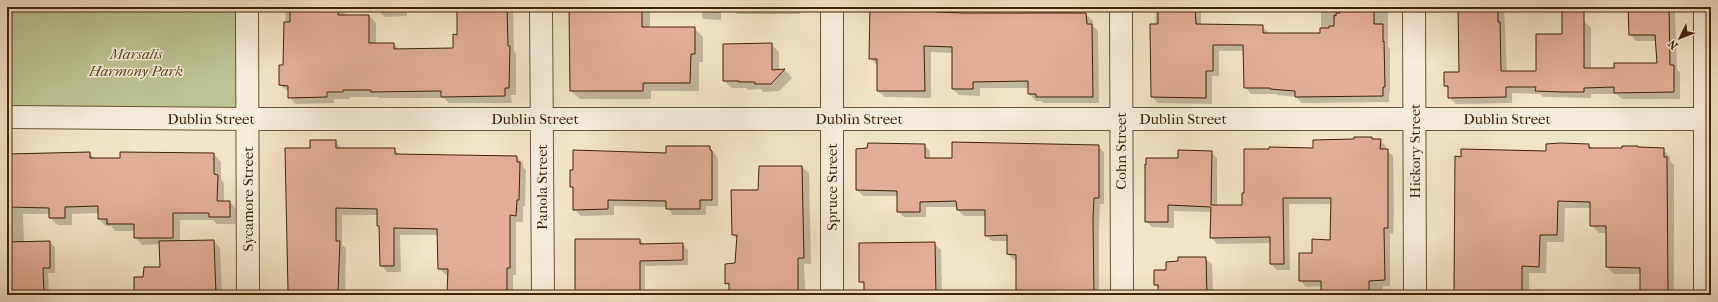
<svg xmlns="http://www.w3.org/2000/svg" width="1718" height="302" font-family="'IM FELL French Canon',serif">
<style>
.green{fill:#bcc496;stroke:#7e7450}
.shadow{fill:#0003}
.building{fill:#e3ad9b;stroke:#3f2309}
.lines{fill:none;stroke-linecap:round;stroke-linejoin:round}
.minor-casing{stroke:#6c5339;stroke-width:24}
.minor{stroke:#f7eddd;stroke-width:22}
.labels{text-anchor:middle;stroke-width:3;stroke-linejoin:round;paint-order:stroke}
.park-label{font-size:15px;font-style:italic;fill:#5e4b2c;stroke:#f7eddd}
.street-label{font-size:15px;fill:#3f2309;stroke:#f7eddd}
</style>
<rect width="100%" height="100%" fill="#f2e4ca"/>
<filter id="stains"><feTurbulence type="fractalNoise" baseFrequency=".005" numOctaves="4"/><feColorMatrix values="0 0 0 0 .2 0 0 0 0 .09 0 0 0 0 .02 0 0 0 .5 -.17"/></filter>
<radialGradient id="worn" r=".72"><stop offset=".6" stop-color="#630" stop-opacity="0"/><stop offset="1" stop-color="#630" stop-opacity=".3"/></radialGradient>
<!-- green -->
<path class="green" d="M 7,7 L 247,7 L 248,119 L 7,117 Z"/>
<!-- shadow -->
<path class="shadow" d="M 286,7 L 344,7 L 345,16 L 369,16 L 376,23 L 376,44 L 394,44 L 400,50 L 454,49 L 458,36 L 458,7 L 513,7 L 514,51 L 516,54 L 516,95 L 511,95 L 512,103 L 449,103 L 444,98 L 379,98 L 378,97 L 350,97 L 350,99 L 334,99 L 334,103 L 296,104 L 289,97 L 289,92 L 280,85 L 284,66 Z
M 379,7 L 407,7 L 407,16 L 385,17 L 379,11 Z
M 570,7 L 650,7 L 650,28 L 694,28 L 703,37 L 703,62 L 699,62 L 699,91 L 651,91 L 651,99 L 580,99 L 571,91 Z
M 702,7 L 721,7 L 721,20 L 704,19 L 702,17 Z
M 731,7 L 800,7 L 800,14 L 737,14 Z
M 982,7 L 1002,7 L 1002,14 L 1026,14 L 1026,7 L 1082,7 L 1082,14 L 1086,14 L 1093,21 L 1093,26 L 1098,31 L 1099,103 L 1044,103 L 1041,101 L 1036,101 L 1029,94 L 1029,88 L 980,88 L 980,96 L 959,95 L 953,89 L 953,53 L 931,52 L 931,98 L 885,97 L 878,91 L 877,65 L 870,58 L 871,12 L 982,13 Z
M 1156,7 L 1201,7 L 1201,25 L 1262,26 L 1268,32 L 1268,34 L 1321,34 L 1321,7 L 1388,7 L 1388,47 L 1390,49 L 1390,93 L 1389,93 L 1389,102 L 1302,103 L 1296,97 L 1277,95 L 1276,94 L 1251,94 L 1245,87 L 1244,51 L 1219,51 L 1219,76 L 1212,76 L 1212,104 L 1158,103 L 1152,97 Z
M 1458,7 L 1504,7 L 1507,72 L 1537,72 L 1563,35 L 1584,21 L 1591,28 L 1591,69 L 1615,69 L 1658,64 L 1657,41 L 1636,41 L 1630,34 L 1629,7 L 1672,7 L 1675,11 L 1677,69 L 1680,73 L 1680,99 L 1622,99 L 1616,94 L 1591,94 L 1591,98 L 1543,97 L 1540,94 L 1512,93 L 1512,103 L 1456,104 L 1449,97 L 1449,90 L 1445,86 L 1460,73 Z
M 771,44 L 779,52 L 779,71 L 785,70 L 792,78 L 779,91 L 763,92 L 761,89 L 748,90 L 746,88 L 732,88 L 724,81 Z
M 1371,138 L 1374,140 L 1380,140 L 1386,147 L 1386,150 L 1393,156 L 1394,209 L 1393,234 L 1390,233 L 1390,286 L 1383,286 L 1383,295 L 1322,295 L 1322,286 L 1306,287 L 1300,280 L 1313,254 L 1331,241 L 1331,204 L 1289,204 L 1290,270 L 1277,270 L 1271,264 L 1271,243 L 1217,244 L 1211,237 L 1212,212 L 1174,211 L 1174,228 L 1152,227 L 1146,221 L 1179,159 L 1211,152 L 1217,158 L 1217,206 L 1243,206 L 1314,149 Z
M 335,141 L 342,149 L 394,149 L 400,155 L 516,157 L 523,163 L 523,167 L 526,170 L 525,206 L 523,206 L 523,222 L 516,222 L 516,275 L 513,275 L 513,295 L 450,295 L 448,294 L 449,275 L 446,275 L 439,268 L 439,235 L 400,235 L 401,272 L 387,272 L 381,265 L 380,228 L 378,226 L 378,215 L 342,215 L 342,245 L 346,248 L 345,295 L 288,295 L 288,234 L 287,232 L 286,149 L 311,149 Z
M 924,145 L 930,151 L 930,159 L 953,159 L 1098,146 L 1104,152 L 1104,204 L 1100,204 L 1099,226 L 1099,295 L 1017,295 L 1017,260 L 1014,260 L 1008,254 L 1008,241 L 992,241 L 986,235 L 986,216 L 964,216 L 958,210 L 958,207 L 926,207 L 926,217 L 904,217 L 898,211 L 898,196 L 863,196 L 857,190 Z
M 1589,145 L 1593,149 L 1663,149 L 1670,157 L 1670,161 L 1674,165 L 1674,295 L 1603,295 L 1603,294 L 1641,293 L 1641,274 L 1614,274 L 1607,267 L 1607,233 L 1599,233 L 1591,225 L 1591,208 L 1565,208 L 1564,242 L 1547,242 L 1546,273 L 1529,273 L 1529,295 L 1455,295 L 1456,157 L 1547,152 Z
M 709,147 L 718,158 L 718,206 L 706,206 L 706,215 L 673,215 L 667,207 L 614,206 L 614,215 L 581,216 L 574,209 L 574,190 L 571,186 L 667,154 Z
M 90,153 L 95,159 L 214,154 L 221,162 L 221,179 L 224,183 L 224,202 L 230,202 L 237,210 L 237,224 L 217,224 L 213,220 L 180,220 L 180,242 L 214,241 L 220,248 L 222,295 L 131,295 L 131,293 L 135,293 L 144,278 L 161,268 L 160,244 L 142,245 L 135,237 L 135,231 L 115,231 L 111,226 L 106,226 L 99,219 L 99,213 L 72,214 L 72,225 L 58,225 L 50,218 L 50,214 L 23,214 L 24,242 L 49,242 L 55,247 L 55,273 L 48,273 L 49,295 L 7,295 L 7,155 Z
M 760,167 L 802,167 L 809,173 L 811,264 L 804,264 L 805,288 L 811,295 L 730,295 L 730,287 L 726,283 L 736,264 L 737,239 L 733,235 L 759,191 Z
M 640,240 L 645,245 L 682,244 L 688,250 L 688,265 L 645,266 L 645,295 L 576,295 Z
M 934,243 L 941,250 L 942,291 L 946,295 L 865,295 L 865,286 L 860,281 Z
M 1205,258 L 1212,264 L 1213,290 L 1215,290 L 1220,295 L 1159,295 L 1159,289 L 1155,284 L 1167,271 Z"/>
<!-- building -->
<path class="building" d="M 290,7 L 338,7 L 338,15 L 369,15 L 369,43 L 394,43 L 394,49 L 453,48 L 453,34 L 457,35 L 457,7 L 507,7 L 508,46 L 510,46 L 509,88 L 505,88 L 505,96 L 441,97 L 441,91 L 371,92 L 371,90 L 343,90 L 343,92 L 327,92 L 327,97 L 288,98 L 288,86 L 279,85 L 279,65 L 283,65 L 284,22 L 290,22 Z
M 569,7 L 642,7 L 642,27 L 695,27 L 695,54 L 691,54 L 690,83 L 643,83 L 643,91 L 570,91 Z
M 870,7 L 936,7 L 936,12 L 964,13 L 1086,13 L 1087,24 L 1092,24 L 1093,97 L 1036,97 L 1036,94 L 1028,94 L 1028,81 L 973,82 L 973,89 L 952,89 L 952,47 L 924,46 L 925,91 L 877,91 L 877,59 L 869,59 Z
M 1158,7 L 1195,7 L 1196,24 L 1263,25 L 1263,33 L 1320,33 L 1320,28 L 1329,28 L 1329,26 L 1334,26 L 1334,15 L 1336,16 L 1336,13 L 1340,13 L 1340,10 L 1374,10 L 1374,24 L 1383,24 L 1383,42 L 1384,41 L 1385,87 L 1383,87 L 1383,96 L 1295,97 L 1295,91 L 1270,89 L 1270,88 L 1244,88 L 1243,45 L 1213,45 L 1213,71 L 1206,71 L 1206,98 L 1151,97 L 1150,24 L 1158,24 Z
M 1458,7 L 1498,7 L 1498,22 L 1500,22 L 1501,71 L 1536,71 L 1536,34 L 1562,34 L 1562,7 L 1584,7 L 1584,68 L 1614,68 L 1614,63 L 1657,63 L 1655,35 L 1629,35 L 1628,7 L 1669,7 L 1670,65 L 1674,65 L 1674,92 L 1614,93 L 1614,87 L 1584,88 L 1584,92 L 1562,92 L 1535,91 L 1536,87 L 1506,87 L 1506,97 L 1448,98 L 1448,86 L 1444,86 L 1444,72 L 1459,72 Z
M 772,43 L 772,70 L 785,69 L 771,84 L 755,84 L 755,82 L 739,82 L 739,81 L 723,81 L 723,44 Z
M 1354,137 L 1372,137 L 1372,139 L 1381,139 L 1380,149 L 1388,149 L 1388,228 L 1384,228 L 1385,280 L 1369,281 L 1369,295 L 1321,295 L 1321,281 L 1299,281 L 1299,253 L 1312,253 L 1312,239 L 1330,240 L 1331,198 L 1283,198 L 1284,264 L 1270,264 L 1270,237 L 1210,238 L 1211,207 L 1168,205 L 1168,222 L 1145,222 L 1145,164 L 1146,165 L 1146,158 L 1178,158 L 1178,150 L 1212,151 L 1211,205 L 1242,205 L 1242,193 L 1244,193 L 1244,149 L 1269,149 L 1269,147 L 1313,148 L 1313,140 L 1354,139 Z
M 310,140 L 336,140 L 336,148 L 395,148 L 395,154 L 517,156 L 517,162 L 520,162 L 519,200 L 517,200 L 516,216 L 510,215 L 510,268 L 507,268 L 507,294 L 447,294 L 448,269 L 438,269 L 437,229 L 394,228 L 394,266 L 380,266 L 379,226 L 377,226 L 377,209 L 336,208 L 336,241 L 340,241 L 338,291 L 288,291 L 285,148 L 310,148 Z
M 952,142 L 1099,145 L 1099,198 L 1094,198 L 1093,219 L 1094,295 L 1016,295 L 1016,255 L 1007,254 L 1007,235 L 985,236 L 985,210 L 957,210 L 956,201 L 920,202 L 920,212 L 897,212 L 897,191 L 856,190 L 856,149 L 867,148 L 868,143 L 925,144 L 925,158 L 952,158 Z
M 1560,143 L 1589,144 L 1589,148 L 1622,148 L 1622,146 L 1638,146 L 1638,147 L 1664,148 L 1664,157 L 1667,157 L 1668,293 L 1640,293 L 1640,268 L 1606,267 L 1606,226 L 1590,226 L 1590,202 L 1558,201 L 1557,235 L 1540,235 L 1539,267 L 1522,266 L 1522,295 L 1454,294 L 1455,156 L 1461,157 L 1461,149 L 1546,151 L 1546,144 Z
M 666,146 L 710,146 L 710,150 L 712,151 L 712,200 L 700,200 L 700,209 L 666,209 L 666,201 L 608,200 L 608,209 L 573,210 L 573,187 L 570,187 L 570,170 L 573,170 L 573,150 L 666,153 Z
M 90,152 L 90,158 L 120,158 L 120,152 L 214,153 L 214,174 L 218,175 L 217,201 L 230,201 L 230,217 L 209,217 L 209,213 L 173,213 L 173,238 L 134,238 L 134,224 L 107,224 L 107,219 L 98,219 L 98,206 L 65,207 L 65,218 L 49,218 L 49,208 L 7,207 L 7,154 Z
M 759,166 L 802,166 L 804,258 L 798,258 L 798,295 L 729,295 L 729,283 L 725,284 L 725,264 L 735,263 L 737,235 L 732,235 L 731,190 L 758,190 Z
M 575,239 L 640,239 L 640,244 L 683,243 L 683,260 L 640,261 L 640,295 L 575,295 Z
M 214,240 L 216,295 L 134,295 L 134,277 L 143,277 L 144,267 L 160,267 L 159,241 Z
M 50,241 L 50,268 L 43,268 L 44,295 L 7,295 L 7,242 Z
M 935,242 L 936,295 L 864,295 L 864,282 L 859,282 L 859,243 Z
M 1178,257 L 1206,257 L 1207,295 L 1158,295 L 1158,285 L 1154,285 L 1154,270 L 1166,270 L 1166,262 L 1178,261 Z"/>
<g class="lines">
<defs>
<path id="minor" d="M 247,7 L 248,295
M 541,7 L 543,295
M 832,7 L 832,295
M 1121,7 L 1122,295
M 1414,7 L 1415,295
M 1705,7 L 1705,295
M 7,117 L 248,119 L 1711,119"/>
</defs>
<!-- minor casing -->
<use href="#minor" class="minor-casing"/>
<!-- minor -->
<use href="#minor" class="minor"/>
</g>
<g class="labels">
<!-- park labels -->
<g class="park-label">
<text x="136" y="59">Marsalis<tspan x="136" dy="17">Harmony Park</tspan></text>
</g>
<!-- street labels -->
<g class="street-label">
<text x="211" y="124">Dublin Street</text>
<text x="535" y="124">Dublin Street</text>
<text x="859" y="124">Dublin Street</text>
<text x="1183" y="124">Dublin Street</text>
<text x="1507" y="124">Dublin Street</text>
<text transform="translate(1121 151) rotate(-90)" y="5">Cohn Street</text>
<text transform="translate(1415 151) rotate(-90)" y="5">Hickory Street</text>
<text transform="translate(542 187) rotate(-90)" y="5">Panola Street</text>
<text transform="translate(832 187) rotate(-90)" y="5">Spruce Street</text>
<text transform="translate(248 199) rotate(-90)" y="5">Sycamore Street</text>
</g>
</g>
<!-- margin -->
<rect width="1718" height="302" fill="none" stroke="#f2e4ca" stroke-width="24"/>
<rect x="8" y="8" width="1702" height="286" fill="none" stroke="#3f2309" stroke-width="2"/>
<rect x="12" y="12" width="1694" height="278" fill="none" stroke="#3f2309"/>
<!-- north arrow -->
<g transform="translate(1680 38) rotate(227)" stroke="#f7eddd" stroke-width="3" paint-order="stroke">
<path d="M0-3L7 15L0 10L-7 15Z" fill="#3f2309"/>
<text y="-6" font-size="11" font-weight="bold" text-anchor="middle" fill="#3f2309">N</text>
</g>
<rect width="100%" height="100%" filter="url(#stains)"/>
<rect width="100%" height="100%" fill="url(#worn)"/>
</svg>
